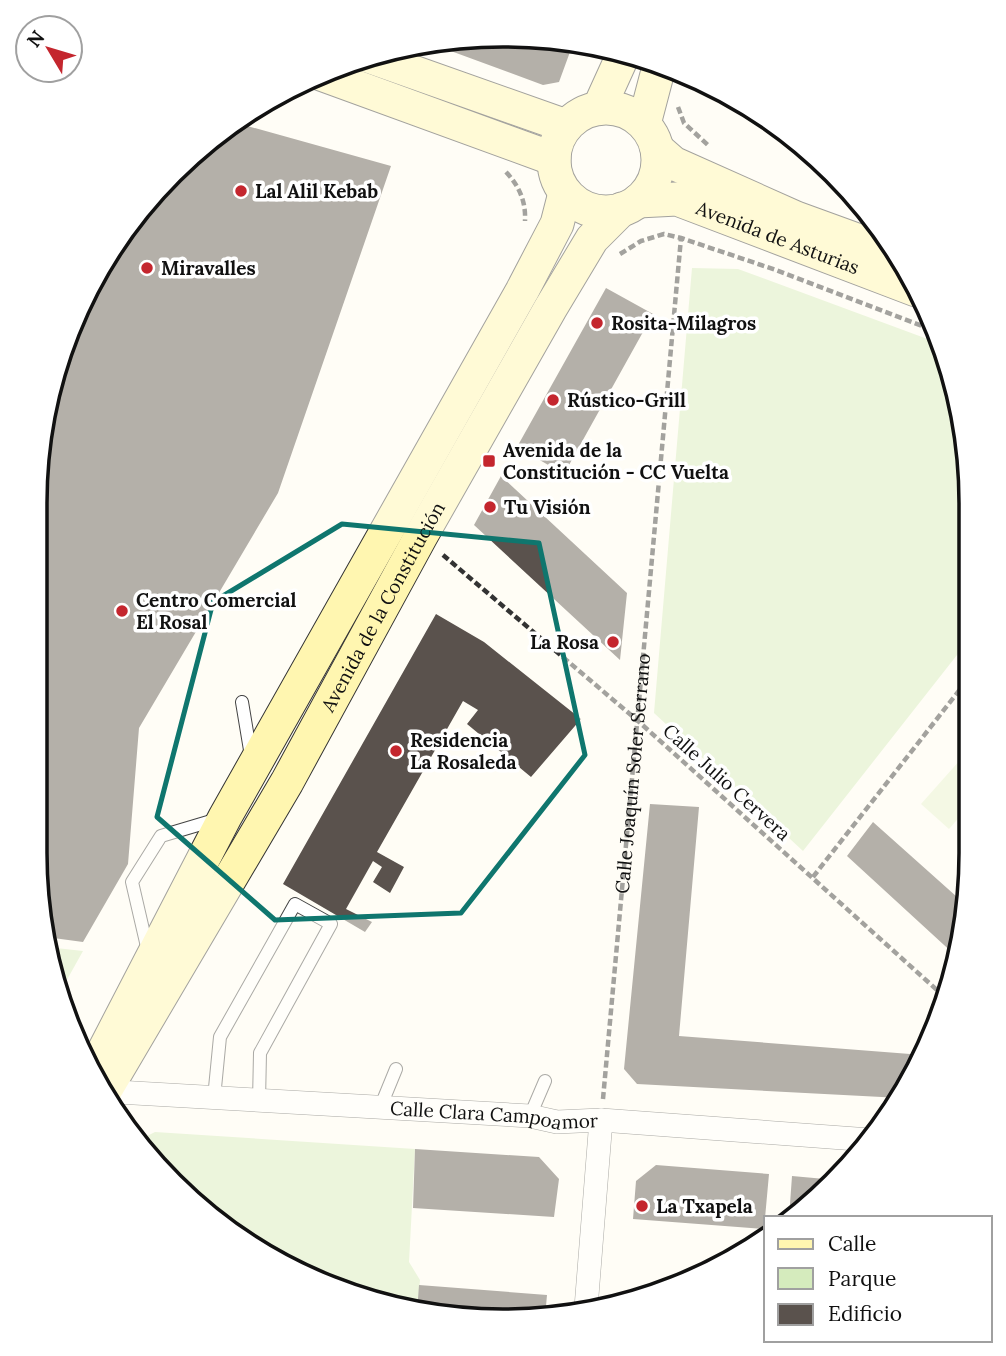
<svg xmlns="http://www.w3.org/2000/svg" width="1006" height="1356" font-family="Lora,serif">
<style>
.green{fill:#d5ebbd}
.pitch{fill:#e6f2cf}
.building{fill:#5a524d}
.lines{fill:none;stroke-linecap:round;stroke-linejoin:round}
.lane-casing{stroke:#444;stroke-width:14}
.street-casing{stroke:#444;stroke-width:24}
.secondary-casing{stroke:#333;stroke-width:35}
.path{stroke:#333;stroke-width:4.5;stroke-dasharray:7 3.5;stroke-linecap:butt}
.lane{stroke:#fff;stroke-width:12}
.street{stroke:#fff;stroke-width:23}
.secondary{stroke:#fff6b0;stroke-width:33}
.marked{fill:none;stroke:#0f766e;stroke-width:5;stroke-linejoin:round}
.poi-dot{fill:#c4262e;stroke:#fff;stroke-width:2.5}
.labels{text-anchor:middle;stroke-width:7;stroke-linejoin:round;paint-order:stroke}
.poi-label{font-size:19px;font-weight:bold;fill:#111;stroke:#fff;text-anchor:start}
.street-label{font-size:19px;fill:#111;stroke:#fff}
.rim{fill:none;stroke:#111;stroke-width:3.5}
</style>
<rect width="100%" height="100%" fill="#fffdf5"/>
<!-- green -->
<path class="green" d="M 692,268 L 738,269 L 941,344 L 967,442 L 968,641 L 803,851 L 654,713 Z
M 47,947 L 83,951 L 59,994 L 51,975 Z
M 155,1132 L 415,1149 L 409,1262 L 420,1280 L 417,1312 L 296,1273 L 194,1205 L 141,1139 Z"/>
<!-- pitch -->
<path class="pitch" d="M 969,750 L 969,806 L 949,829 L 921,804 Z"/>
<!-- building -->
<path class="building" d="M 473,36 L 564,39 L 574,41 L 559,82 L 543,85 L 429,43 Z
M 233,122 L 391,166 L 278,493 L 139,728 L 128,864 L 83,942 L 46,937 L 35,853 L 36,473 L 51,382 L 114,243 L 218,131 Z
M 606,288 L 653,314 L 564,474 L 517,447 Z
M 501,476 L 627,593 L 620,660 L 474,525 Z
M 436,614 L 484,642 L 581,719 L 531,777 L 467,724 L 478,710 L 463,701 L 377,852 L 404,867 L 390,893 L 373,882 L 382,867 L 373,861 L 346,909 L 372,922 L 365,932 L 283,884 Z
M 650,804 L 699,807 L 679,1036 L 923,1055 L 908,1087 L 901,1098 L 637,1084 L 624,1069 Z
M 873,822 L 966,905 L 956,956 L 847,856 Z
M 415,1149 L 539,1157 L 559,1179 L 554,1217 L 413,1208 Z
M 656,1165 L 769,1174 L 764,1229 L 633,1219 L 636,1181 Z
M 792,1176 L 836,1180 L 795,1218 L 789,1218 Z
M 419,1285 L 547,1295 L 545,1317 L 534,1320 L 417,1312 Z"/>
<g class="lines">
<defs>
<path id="lane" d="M 242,702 L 251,756
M 148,951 L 132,882 L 161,836 L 218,819
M 214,1098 L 220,1037 L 295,904 L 331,924 L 260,1053 L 259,1101
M 380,1108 L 396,1069
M 530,1116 L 545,1081"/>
<g id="street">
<path id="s2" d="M 117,1092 L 530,1116 L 557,1122 L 601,1120 L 870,1140"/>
<path d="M 586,1308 L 601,1120"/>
</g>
<g id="secondary">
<path d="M 368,56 L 566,126"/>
<path d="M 321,74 L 554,159"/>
<path d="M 599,108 L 624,53"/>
<circle cx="606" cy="160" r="52"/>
<path d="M 644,124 L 660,63"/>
<path d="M 657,149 L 673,163 L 796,218 L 895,254"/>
<path id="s3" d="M 638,201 L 677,199 L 916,290"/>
<path d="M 95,1068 L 225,817 L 522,291 L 557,224 L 565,193"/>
<path id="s4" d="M 103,1094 L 287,782 L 421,536 L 550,309 L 592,239 L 622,209"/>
</g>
</defs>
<!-- lane casing -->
<use href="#lane" class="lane-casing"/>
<!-- street casing -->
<use href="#street" class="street-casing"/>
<!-- secondary casing -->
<use href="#secondary" class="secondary-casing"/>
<!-- path -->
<g class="path">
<path d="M 678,107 L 684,123 L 709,146"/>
<path d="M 506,172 C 519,186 526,201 525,221"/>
<path d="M 620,254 L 641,241 L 664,234 L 681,238 L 776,270 L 938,332"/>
<path d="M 443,555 L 638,721 L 947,999"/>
<path d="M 813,877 L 969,678"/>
<path id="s1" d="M 603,1099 L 681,238"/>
</g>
<!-- lane -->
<use href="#lane" class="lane"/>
<!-- street -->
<use href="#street" class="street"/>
<!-- secondary -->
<use href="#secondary" class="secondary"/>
</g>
<!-- marked area -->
<path d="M0 0H1006V1356H0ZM 342,524 L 539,543 L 585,755 L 461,913 L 275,920 L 157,817 L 213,602 Z" fill="#fffdf5" fill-opacity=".55" fill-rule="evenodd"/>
<path class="marked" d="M 342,524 L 539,543 L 585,755 L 461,913 L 275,920 L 157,817 L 213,602 Z"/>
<!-- markers -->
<g class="poi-dot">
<circle cx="241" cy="191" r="7"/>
<circle cx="147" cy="268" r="7"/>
<circle cx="597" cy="323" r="7"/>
<circle cx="553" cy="400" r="7"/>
<rect x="482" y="454" width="14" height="14" rx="3.5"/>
<circle cx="490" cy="507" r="7"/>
<circle cx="122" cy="611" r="7"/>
<circle cx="613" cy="642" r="7"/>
<circle cx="396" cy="751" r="7"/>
<circle cx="642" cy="1206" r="7"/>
</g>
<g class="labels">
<!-- poi labels -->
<g class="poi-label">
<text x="255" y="198">Lal Alil Kebab</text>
<text x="161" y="275">Miravalles</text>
<text x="611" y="330">Rosita-Milagros</text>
<text x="567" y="407">Rústico-Grill</text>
<text x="503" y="457">Avenida de la<tspan x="503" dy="22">Constitución - CC Vuelta</tspan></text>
<text x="504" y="514">Tu Visión</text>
<text x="136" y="607">Centro Comercial<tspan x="136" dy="22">El Rosal</tspan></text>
<text x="599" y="649" text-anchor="end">La Rosa</text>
<text x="410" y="747">Residencia<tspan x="410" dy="22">La Rosaleda</tspan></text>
<text x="656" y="1213">La Txapela</text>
</g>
<!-- street labels -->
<g class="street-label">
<text dy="7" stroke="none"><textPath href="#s3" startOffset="147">Avenida de Asturias</textPath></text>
<text dy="7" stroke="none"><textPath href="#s4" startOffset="562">Avenida de la Constitución</textPath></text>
<text dy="7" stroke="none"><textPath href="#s1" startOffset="327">Calle Joaquín Soler Serrano</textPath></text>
<text transform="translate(727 782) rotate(42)" y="7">Calle Julio Cervera</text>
<text dy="7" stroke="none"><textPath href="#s2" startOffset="378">Calle Clara Campoamor</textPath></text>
</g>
</g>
<!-- crop -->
<path d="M0 0H1006V1356H0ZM503 47H503A456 456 0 0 1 959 503V853A456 456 0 0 1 503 1309H503A456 456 0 0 1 47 853V503A456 456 0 0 1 503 47Z" fill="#fff" fill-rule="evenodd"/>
<path class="rim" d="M503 47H503A456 456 0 0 1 959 503V853A456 456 0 0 1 503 1309H503A456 456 0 0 1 47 853V503A456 456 0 0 1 503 47Z"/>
<!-- legend -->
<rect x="764" y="1216" width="228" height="126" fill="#ffffff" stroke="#a0a0a0" stroke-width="2"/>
<rect x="778" y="1239" width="35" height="10" fill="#fff6b0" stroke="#a0a0a0" stroke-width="2"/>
<text x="828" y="1251" font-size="21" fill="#111111">Calle</text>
<rect x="778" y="1268" width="35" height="21" fill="#d5ebbd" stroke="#a0a0a0" stroke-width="2"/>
<text x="828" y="1286" font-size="21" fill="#111111">Parque</text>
<rect x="778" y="1304" width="35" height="21" fill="#5a524d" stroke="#a0a0a0" stroke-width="2"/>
<text x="828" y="1321" font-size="21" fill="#111111">Edificio</text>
<!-- north arrow -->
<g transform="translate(49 49) rotate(308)"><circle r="33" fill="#ffffff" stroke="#a0a0a0" stroke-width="2"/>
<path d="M0-5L12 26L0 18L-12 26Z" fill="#c4262e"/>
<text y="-10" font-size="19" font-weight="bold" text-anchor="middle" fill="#111111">N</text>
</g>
</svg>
